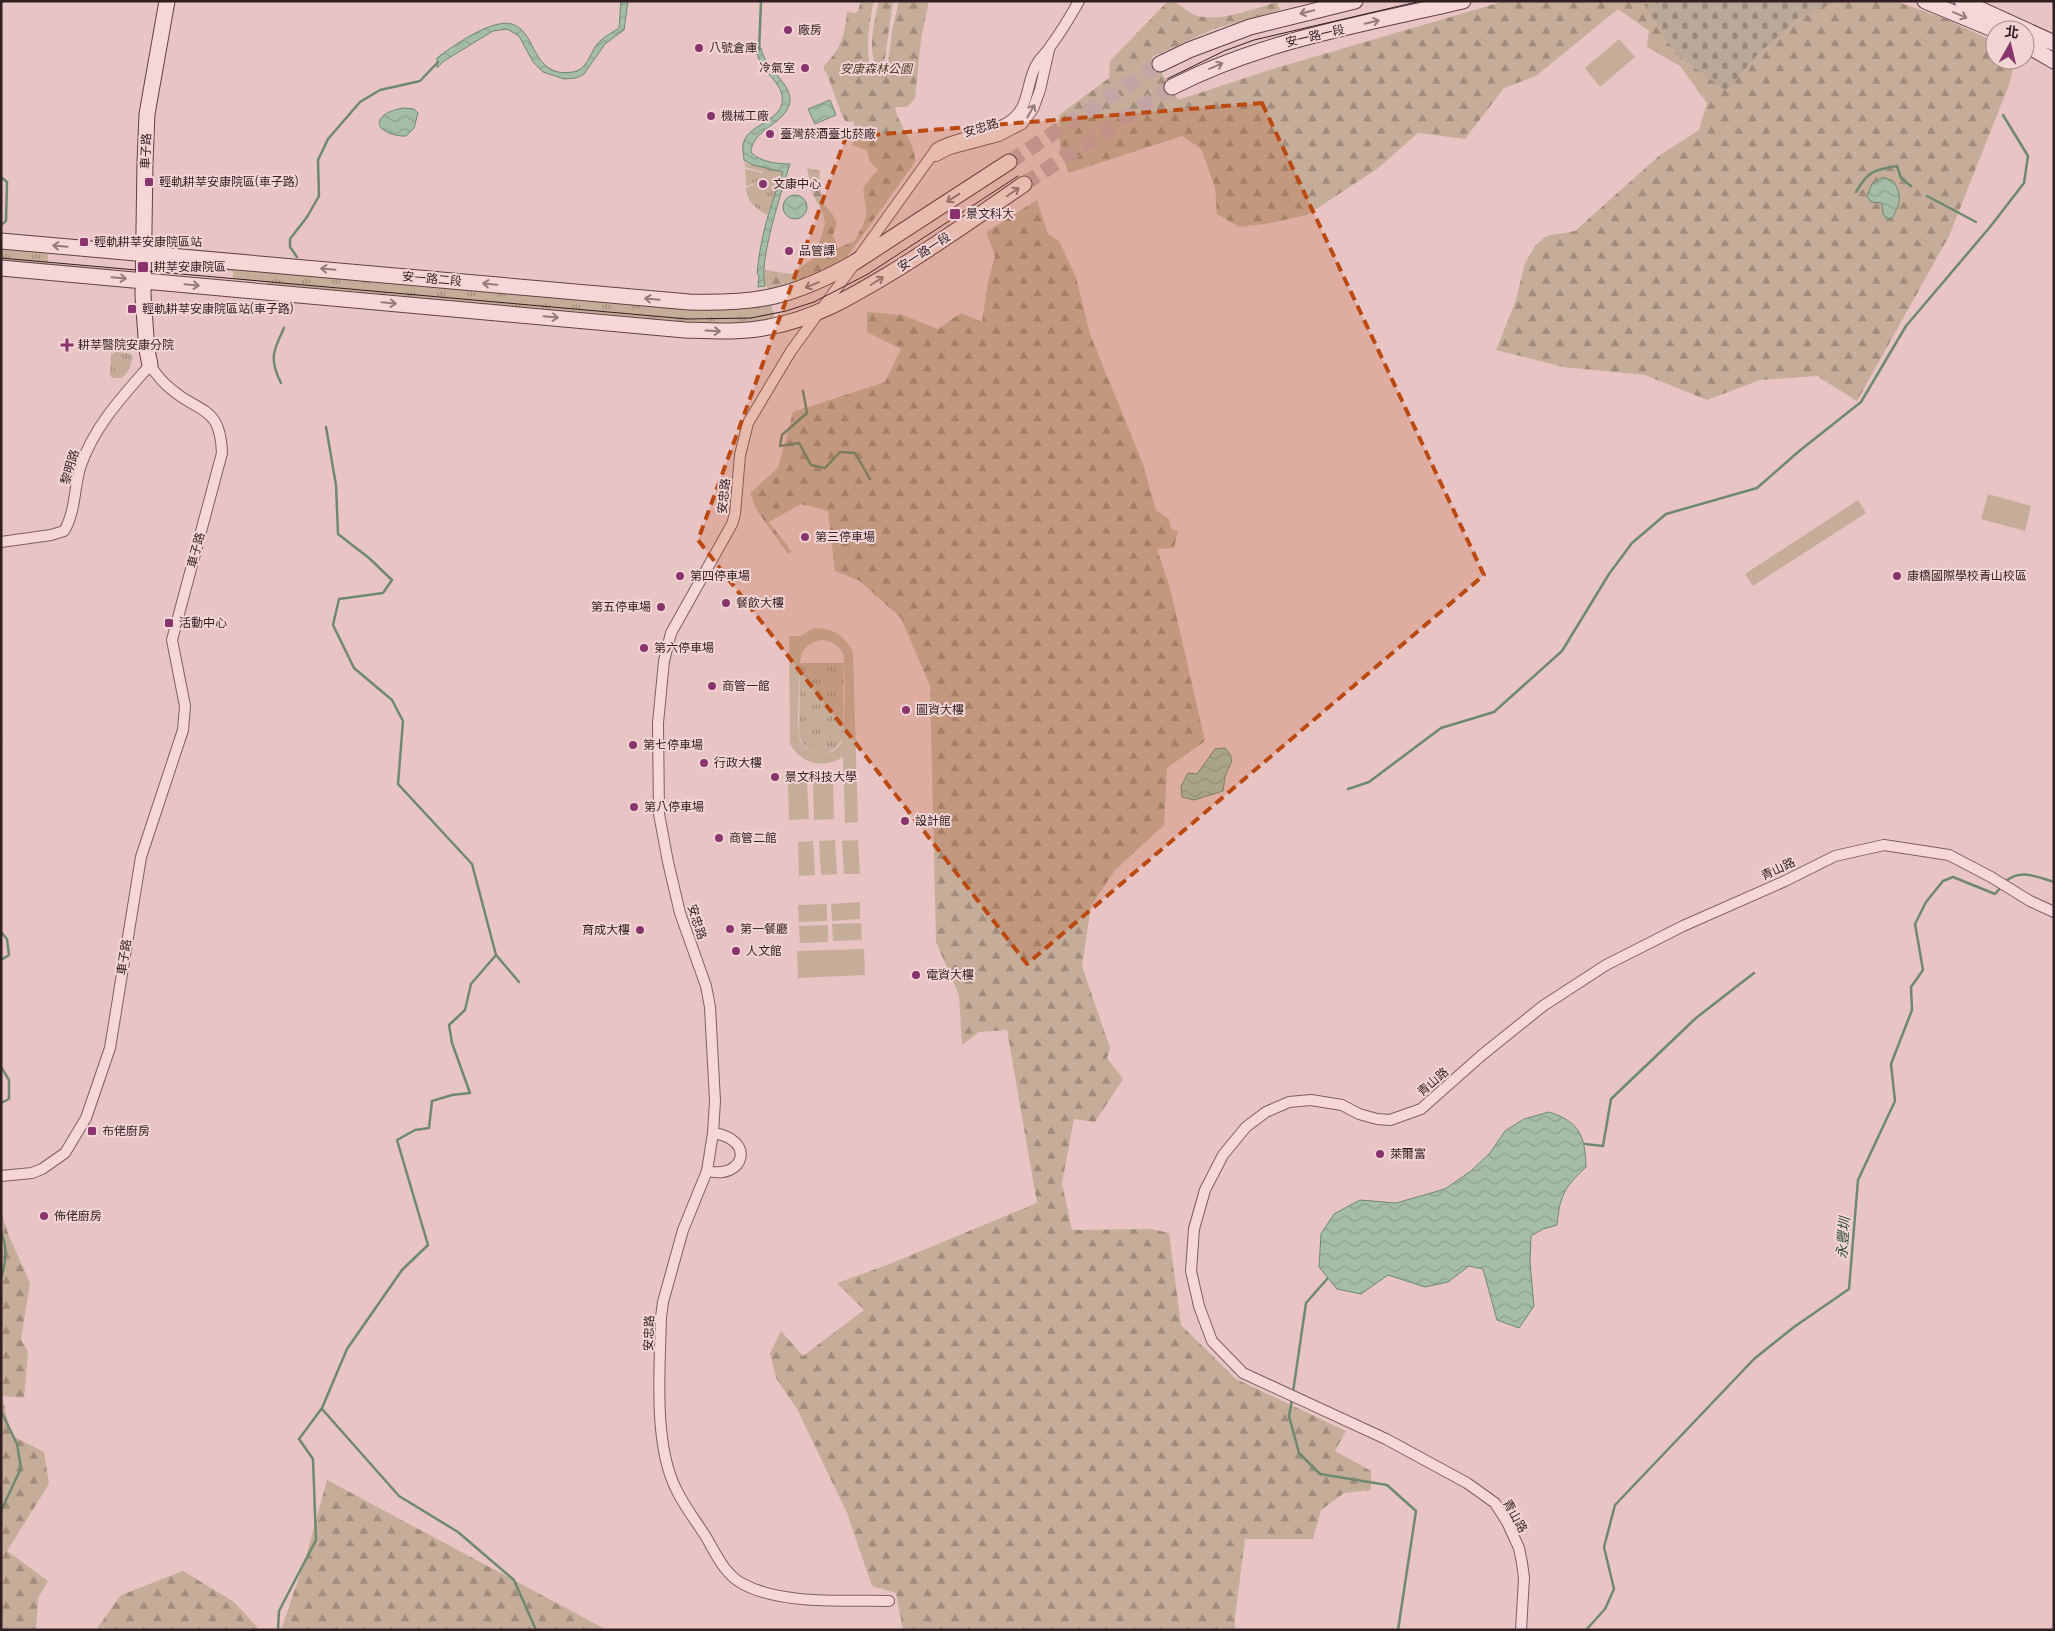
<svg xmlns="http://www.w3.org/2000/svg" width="2055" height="1631" font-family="Bitter,'Noto Sans TC',serif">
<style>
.grass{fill:url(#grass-tufts)}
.forest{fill:url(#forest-firs)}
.cemetery{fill:url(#cemetery-stones)}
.pitch{fill:#c5ad99;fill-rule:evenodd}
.water{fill:url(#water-waves);stroke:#6e8970}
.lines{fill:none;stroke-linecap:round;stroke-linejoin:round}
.stream{stroke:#6e8970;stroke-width:2.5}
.secondary-tunnel{stroke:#c4a4a4;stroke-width:15;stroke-dasharray:15 8;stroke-linecap:butt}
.street-casing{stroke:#815d61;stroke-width:12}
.secondary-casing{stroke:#634046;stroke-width:17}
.street{stroke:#f4d7d6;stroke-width:10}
.secondary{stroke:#f4d7d6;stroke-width:15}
.tram{stroke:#321f22;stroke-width:1}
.oneway{stroke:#937b7c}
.marked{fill:#ba4a12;fill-opacity:0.2;stroke:#ba4a12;stroke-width:4;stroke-dasharray:10 6;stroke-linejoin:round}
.poi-dot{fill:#88346d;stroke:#f1d4d3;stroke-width:2}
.labels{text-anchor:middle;stroke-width:4;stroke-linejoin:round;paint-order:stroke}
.poi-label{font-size:12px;fill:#321f22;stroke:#f1d4d3;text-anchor:start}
.street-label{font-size:12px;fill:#321f22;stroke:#f1d4d3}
.park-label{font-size:12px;font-style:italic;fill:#4c3d28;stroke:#f1d4d3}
.water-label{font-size:14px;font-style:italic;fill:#305039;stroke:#f1d4d3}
</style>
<defs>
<pattern id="grass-tufts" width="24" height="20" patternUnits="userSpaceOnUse" patternTransform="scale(1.25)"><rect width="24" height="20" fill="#c5ad99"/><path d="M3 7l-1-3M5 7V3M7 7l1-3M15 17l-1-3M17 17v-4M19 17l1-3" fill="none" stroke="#a18c7c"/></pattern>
<pattern id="forest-firs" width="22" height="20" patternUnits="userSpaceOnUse" patternTransform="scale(1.25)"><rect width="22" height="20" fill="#c5ad99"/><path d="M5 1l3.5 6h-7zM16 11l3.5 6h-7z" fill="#a18c7c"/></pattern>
<pattern id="cemetery-stones" width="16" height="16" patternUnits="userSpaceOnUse" patternTransform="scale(1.25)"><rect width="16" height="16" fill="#bba898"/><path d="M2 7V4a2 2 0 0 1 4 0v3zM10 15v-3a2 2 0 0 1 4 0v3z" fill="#99887c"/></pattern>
<pattern id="water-waves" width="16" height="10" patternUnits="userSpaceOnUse" patternTransform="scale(1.25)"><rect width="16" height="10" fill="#a5bca6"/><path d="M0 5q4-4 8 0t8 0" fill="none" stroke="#8ea18f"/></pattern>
</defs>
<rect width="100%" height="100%" fill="#e8c5c4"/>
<!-- grass -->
<path class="grass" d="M 744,160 L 746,163 L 783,172 L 767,215 C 755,208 747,202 746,188 L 760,181 L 746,186 L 745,169 L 763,173 L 763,172 L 745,167 Z
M 1,246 L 39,249 L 39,253 L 48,254 L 48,263 L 112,269 L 112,271 L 1,262 Z
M 171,263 L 722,309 L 750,308 L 771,304 L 775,318 C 745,324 717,324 687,322 L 297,287 L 266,286 L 266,282 L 233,279 L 233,271 L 171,265 Z
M 116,352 L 129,353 L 133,357 L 129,370 L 122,378 L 112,378 L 110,375 L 111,354 Z
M 800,663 L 844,663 L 843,736 C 836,759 805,759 799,735 Z"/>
<!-- forest -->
<path class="forest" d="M 861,1 L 874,1 C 869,23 865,49 871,71 L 880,76 L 887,73 L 892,31 L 899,1 L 929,1 L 921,39 L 915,99 L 907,107 L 895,107 C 899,127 916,144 915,162 L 847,257 L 800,281 L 769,290 L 763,282 L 765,270 L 791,274 L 815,257 L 825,224 L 823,213 L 812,193 L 807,168 L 820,171 L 819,181 L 823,203 L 833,215 L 837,223 L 833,235 L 838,248 L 855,241 C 858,234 865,223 866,215 C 867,188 854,195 878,170 L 869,160 L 867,150 L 852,145 L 855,140 L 854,122 L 845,121 C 837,105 833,88 826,72 L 824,71 L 824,66 C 842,47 844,38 847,12 L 856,13 L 858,11 Z
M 879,1 L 893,1 L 885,58 L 882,66 L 878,67 C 866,54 875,17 879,1 Z
M 1168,1 C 1180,1 1186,13 1198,16 C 1221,22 1254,8 1277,2 L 1280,10 L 1214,29 L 1152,57 L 1178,100 L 1266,71 L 1505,1 L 1895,1 L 1946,19 L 1995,42 L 1995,60 L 2015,60 L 2009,85 L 1949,236 L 1857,401 L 1817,376 L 1760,380 L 1707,400 L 1645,375 L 1563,367 L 1496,350 L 1515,303 L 1525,263 L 1535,246 L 1546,236 L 1575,231 L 1660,155 L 1699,130 L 1707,103 L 1680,66 L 1647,47 L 1649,31 L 1618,9 L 1536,76 L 1504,88 L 1465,139 L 1418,133 L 1377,169 L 1307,215 L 1265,224 L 1239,227 L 1217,214 L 1215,187 L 1201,149 L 1182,136 L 1069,173 L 1060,150 L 1059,115 L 1109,78 L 1110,61 Z
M 1037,200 L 1048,234 L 1059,241 L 1076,277 L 1090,334 L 1143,464 L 1156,510 L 1169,519 L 1171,529 L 1178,531 L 1174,548 L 1157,549 L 1170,588 L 1205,741 L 1167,768 L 1164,825 L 1115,870 L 1091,906 L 1082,966 L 1110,1048 L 1107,1058 L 1123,1079 L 1095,1122 L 1074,1119 L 1062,1183 L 1072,1230 L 1151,1229 L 1169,1233 L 1181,1325 L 1236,1379 L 1346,1431 L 1335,1451 L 1371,1471 L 1371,1490 L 1344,1493 L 1321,1510 L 1313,1539 L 1245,1539 L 1235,1617 L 1235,1630 L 903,1630 L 896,1593 L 872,1586 L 847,1513 L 797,1409 L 776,1378 L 770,1353 L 781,1331 L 803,1356 L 864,1310 L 837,1283 L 887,1265 L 1037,1203 L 1007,1030 L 979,1032 L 962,1045 L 959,995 L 936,942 L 930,686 L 901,618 L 860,581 L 835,571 L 828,511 L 801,504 L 769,522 L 792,552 L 788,554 L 756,509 L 750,493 L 778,468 L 793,412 L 885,382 L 901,349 L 867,332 L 867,312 L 903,315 L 938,329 L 961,313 L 982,322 L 988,282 L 995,256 L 986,232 Z
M 1,1212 L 9,1236 L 30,1283 L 21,1339 L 28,1352 L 24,1398 L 2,1396 L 11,1435 L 44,1452 L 49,1484 L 7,1551 L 48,1581 L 38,1598 L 36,1630 L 1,1630 Z
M 327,1480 L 607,1630 L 281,1630 L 306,1557 Z
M 183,1571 L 234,1602 L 260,1630 L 96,1630 L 121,1595 Z"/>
<!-- cemetery -->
<path class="cemetery" d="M 1716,1 L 1839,1 L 1802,15 L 1758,54 L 1726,91 L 1676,54 L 1644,4 Z"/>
<!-- pitch -->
<path class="pitch" d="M 1619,39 L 1635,57 L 1600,87 L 1585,68 Z
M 1988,494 L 2031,506 L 2025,531 L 1981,519 Z
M 1858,500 L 1866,513 L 1753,586 L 1745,574 Z
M 814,628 C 832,627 846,636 853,653 L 858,822 L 845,823 L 843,757 C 824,769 802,765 790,744 L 789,636 L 800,636 ZM 822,640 C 831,641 839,645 843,654 C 846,662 845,735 841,743 C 833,758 806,756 800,740 C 796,728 800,679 800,663 C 801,650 808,642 822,640 Z
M 833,781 L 834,819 L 814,820 L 813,782 Z
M 807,782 L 809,819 L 789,820 L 788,782 Z
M 835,840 L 837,874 L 821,875 L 819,841 Z
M 858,840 L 860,874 L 844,874 L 842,841 Z
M 813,841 L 815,875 L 799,876 L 798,842 Z
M 860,902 L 860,919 L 832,921 L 831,904 Z
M 827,904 L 827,921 L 799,922 L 798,905 Z
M 861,923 L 862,940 L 833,941 L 832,924 Z
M 828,925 L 828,942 L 800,943 L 799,926 Z
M 864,949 L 865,975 L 798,978 L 797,951 Z"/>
<!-- water -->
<path class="water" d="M 621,1 L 628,1 L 624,30 L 605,44 L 584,74 L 576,78 L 564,79 L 543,72 L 533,62 L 519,36 L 507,29 L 493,31 L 444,61 L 437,68 L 437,58 C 452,46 493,18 512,24 C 535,32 531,65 558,72 C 564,73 571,73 577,71 C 589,66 591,49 600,41 C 605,36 613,32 619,28 Z
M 757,48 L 761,48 C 766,75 811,92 778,120 C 767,129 752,137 751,152 C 759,162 778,164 790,164 C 782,190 758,262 765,286 L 758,287 L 759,275 L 757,274 C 760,238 770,206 783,172 L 753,165 L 744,160 C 744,156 742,149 743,145 C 746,125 778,123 782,103 C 786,81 756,72 757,48 Z
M 830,100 L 836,115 L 815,124 L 808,109 Z
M 404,108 L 414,109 L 418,113 L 414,128 L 406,136 C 396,137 368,129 384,115 C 389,111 398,109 404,108 Z
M 1883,177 L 1893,181 C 1903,195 1900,204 1892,218 L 1887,219 L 1883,214 L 1882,203 L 1871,202 L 1867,196 L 1872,184 Z
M783 207a12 12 0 1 1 24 0a12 12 0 1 1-24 0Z
M 1225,748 C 1236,760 1231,762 1226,774 C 1224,779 1224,786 1223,791 L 1194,800 L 1182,797 L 1181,786 L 1188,773 L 1197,774 L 1215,749 Z
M 1549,1112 C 1580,1122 1585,1136 1586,1167 C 1564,1188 1560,1195 1557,1225 L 1543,1229 L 1531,1236 L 1530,1263 L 1534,1306 L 1519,1328 L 1497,1320 L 1483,1269 L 1469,1266 L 1448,1282 L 1425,1287 L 1388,1275 L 1361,1294 L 1337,1289 L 1319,1267 L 1321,1234 L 1334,1214 L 1360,1200 L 1396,1203 L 1445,1189 L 1471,1171 L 1490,1153 L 1505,1131 L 1524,1119 Z"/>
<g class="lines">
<!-- stream -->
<path class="stream" d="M 759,51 L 761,1
M 1,177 L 7,182 L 6,221 L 1,225
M 1856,192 C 1868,171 1874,170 1897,166 L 1901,178 L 1911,186
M 1927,196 L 1976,222
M 297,257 L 290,247 L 290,239 L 307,217 L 319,196 L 318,160 L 328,139 L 360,102 L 380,90 L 420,81 L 438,62
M 281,383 C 269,359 273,351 284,328
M 803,391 L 807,413 L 782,435 L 780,446 L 799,443 L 811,465 L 825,468 L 840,452 L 855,453 L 870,479
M 1,737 L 1,739
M 1348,789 L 1369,782 L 1441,728 L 1494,712 L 1562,651 L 1609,574 L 1632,543 L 1666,514 L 1757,488 L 1798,452 L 1861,402 L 1906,326 L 1990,227 L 2024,183 L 2028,156 L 2003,115
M 2005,882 C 2020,868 2037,877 2054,882
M 1,932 L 7,939 L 9,955 L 1,960
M 496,955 L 519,982
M 1,1067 L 9,1080 L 9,1099 L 1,1103
M 1585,1144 L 1603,1146 L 1611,1099 L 1696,1018 L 1754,973
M 1,1233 C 8,1247 6,1263 1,1278
M 1293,1392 L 1306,1303 L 1327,1279
M 1292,1400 L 1289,1416 L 1299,1453 L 1320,1474 L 1387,1485 L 1416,1511 L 1398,1630
M 322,1409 L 399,1496 L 458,1532 L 514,1580 L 536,1630
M 1,1411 L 17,1444 L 21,1468 L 1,1511
M 278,1630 L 279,1611 L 316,1540 L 313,1459 L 299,1439 L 322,1408 L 347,1349 L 402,1270 L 428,1245 L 397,1140 L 415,1130 L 429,1128 L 432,1101 L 452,1095 L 470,1093 L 452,1043 L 449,1025 L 465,1010 L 471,984 L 496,955 L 472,864 L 398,784 L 403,721 L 392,700 L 354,668 L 333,625 L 339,599 L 383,593 L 392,580 L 369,558 L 338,534 L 336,485 L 326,427
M 1586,1630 L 1605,1609 L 1614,1589 L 1604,1547 L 1615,1505 L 1754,1359 L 1794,1327 L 1849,1289 L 1858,1180 L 1895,1101 L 1891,1064 L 1912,1010 L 1911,987 L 1923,970 L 1915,924 L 1926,902 L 1943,881 L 1953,877 L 1995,894 L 2002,886"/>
<!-- secondary-tunnel -->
<path class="secondary-tunnel" d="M 1009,162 L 1160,64
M 1024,184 L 1172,87"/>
<defs>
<path id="street" d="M 936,156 L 950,149 L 999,136 L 1022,124 L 1033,109 L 1040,90 L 1049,50
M 861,254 L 937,148 C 958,136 984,136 1005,124 C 1033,109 1024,82 1038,62 C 1042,56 1047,52 1050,47 C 1061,32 1070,17 1079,1
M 853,266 L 791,351 L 748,423 L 740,455 L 735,514 L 732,524 L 671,633 L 664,661 L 658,723 L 659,814 L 668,862 L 680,913 L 706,986 L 710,1007 L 715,1101 L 713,1133 L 707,1171 L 683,1230 L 663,1302 L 661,1317 C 660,1367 653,1443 676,1489 C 684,1506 696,1521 706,1537 C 716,1554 725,1575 743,1584 C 782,1605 844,1600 889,1601
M 1,542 L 51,535 L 64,531 C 76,512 74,485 81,465 C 95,425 123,396 150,365 C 156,374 163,383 171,389 C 200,414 220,405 222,453 L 172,640 L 185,706 L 183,730 L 141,857 L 110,1048 L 86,1118 L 65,1153 L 42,1169 L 32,1173 L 1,1176
M 707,1171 C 745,1180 756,1139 713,1133
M 1521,1630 L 1524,1578 L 1522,1563 L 1519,1548 L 1507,1522 L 1495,1503 L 1467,1483 L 1386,1439 L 1243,1373 L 1212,1341 L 1199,1306 L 1191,1271 L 1194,1229 L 1205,1190 L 1223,1155 L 1246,1127 L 1266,1112 L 1289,1102 L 1311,1100 L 1342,1105 L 1359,1114 L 1377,1119 L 1390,1120 L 1421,1109 L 1482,1055 L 1543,1006 L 1606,965 L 1683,926 L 1785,881 L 1835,856 L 1884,845 L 1949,855 L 1991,877 L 2030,901 L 2054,912"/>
<path id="secondary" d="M 1925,1 L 1995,30
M 1962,1 L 2054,43
M 2025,44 L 2054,61
M 1160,64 L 1189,50 L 1250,27 L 1355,1
M 1172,87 C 1263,40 1364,24 1463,1
M 1,241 L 689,302 C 758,304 794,297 855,262 L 1009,162
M 1,268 L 685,330 C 713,331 741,333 769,327 C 815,319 854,295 894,271 C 938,244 981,214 1024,184
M 150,365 L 147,350 L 143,296 L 145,162 L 147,114 L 167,1"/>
</defs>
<!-- street casing -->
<use href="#street" class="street-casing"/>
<!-- secondary casing -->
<use href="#secondary" class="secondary-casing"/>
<!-- street -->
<use href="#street" class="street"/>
<!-- secondary -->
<use href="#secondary" class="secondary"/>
<!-- tram -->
<path class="tram" d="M 1167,79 L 1224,51 L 1254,40 L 1421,1
M 1,258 L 687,319 L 751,318 L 786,311 L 814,302 L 868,274 L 1018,176"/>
</g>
<!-- one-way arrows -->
<defs><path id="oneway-shaft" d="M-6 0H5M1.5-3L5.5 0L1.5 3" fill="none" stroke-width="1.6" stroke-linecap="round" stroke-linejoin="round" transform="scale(1.25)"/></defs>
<g class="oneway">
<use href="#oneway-shaft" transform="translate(1307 12) rotate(167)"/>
<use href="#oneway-shaft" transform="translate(1960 15) rotate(23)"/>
<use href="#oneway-shaft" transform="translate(1372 22) rotate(-13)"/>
<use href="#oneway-shaft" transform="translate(1216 66) rotate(-23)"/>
<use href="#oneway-shaft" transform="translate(1031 111) rotate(-60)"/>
<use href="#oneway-shaft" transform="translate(1013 192) rotate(-34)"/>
<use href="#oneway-shaft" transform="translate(953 198) rotate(147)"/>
<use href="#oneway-shaft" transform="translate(60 246) rotate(-175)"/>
<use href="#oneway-shaft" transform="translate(328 269) rotate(-175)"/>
<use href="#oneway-shaft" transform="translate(119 278) rotate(5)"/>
<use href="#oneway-shaft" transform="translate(877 281) rotate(-32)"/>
<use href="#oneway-shaft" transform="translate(490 284) rotate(-175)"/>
<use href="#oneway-shaft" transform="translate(192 285) rotate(5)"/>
<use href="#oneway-shaft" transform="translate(812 285) rotate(157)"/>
<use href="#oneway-shaft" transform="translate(652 299) rotate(-175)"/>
<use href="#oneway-shaft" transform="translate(389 303) rotate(5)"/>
<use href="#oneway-shaft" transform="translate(551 317) rotate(5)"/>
<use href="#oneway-shaft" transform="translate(713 331) rotate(3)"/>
</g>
<!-- marked area -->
<path class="marked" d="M 1262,103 L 1484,575 L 1027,964 L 698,540 L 846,137 Z"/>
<!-- markers -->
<g class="poi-dot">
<circle cx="788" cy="30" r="5"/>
<circle cx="699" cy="48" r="5"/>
<circle cx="805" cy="68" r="5"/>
<circle cx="711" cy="116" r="5"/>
<circle cx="770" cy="134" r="5"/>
<rect x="144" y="177" width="10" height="10" rx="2.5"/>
<circle cx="763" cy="184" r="5"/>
<rect x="949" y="208" width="12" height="12" rx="2.5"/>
<rect x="79" y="237" width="10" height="10" rx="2.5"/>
<circle cx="789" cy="251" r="5"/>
<rect x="137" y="261" width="12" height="12" rx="2.5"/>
<rect x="127" y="304" width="10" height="10" rx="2.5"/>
<path d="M64.5 337.5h5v5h5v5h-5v5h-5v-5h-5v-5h5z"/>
<circle cx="805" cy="537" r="5"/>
<circle cx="680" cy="576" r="5"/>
<circle cx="1897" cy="576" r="5"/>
<circle cx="726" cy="603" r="5"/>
<circle cx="661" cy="607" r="5"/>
<rect x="164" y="618" width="10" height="10" rx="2.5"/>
<circle cx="644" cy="648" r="5"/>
<circle cx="712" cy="686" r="5"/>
<circle cx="906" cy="710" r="5"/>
<circle cx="633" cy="745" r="5"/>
<circle cx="704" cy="763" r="5"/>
<circle cx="775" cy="777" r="5"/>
<circle cx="634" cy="807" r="5"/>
<circle cx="905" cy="821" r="5"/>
<circle cx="719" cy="838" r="5"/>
<circle cx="730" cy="929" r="5"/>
<circle cx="640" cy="930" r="5"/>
<circle cx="736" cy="951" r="5"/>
<circle cx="916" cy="975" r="5"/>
<rect x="87" y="1126" width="10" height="10" rx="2.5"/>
<circle cx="1380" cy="1154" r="5"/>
<circle cx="44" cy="1216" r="5"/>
</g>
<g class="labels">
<!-- poi labels -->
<g class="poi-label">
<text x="798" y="34">廠房</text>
<text x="709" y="52">八號倉庫</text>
<text x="795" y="72" text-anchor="end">冷氣室</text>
<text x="721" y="120">機械工廠</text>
<text x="780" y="138">臺灣菸酒臺北菸廠</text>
<text x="159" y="186">輕軌耕莘安康院區(車子路)</text>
<text x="773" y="188">文康中心</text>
<text x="966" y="218">景文科大</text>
<text x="94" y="246">輕軌耕莘安康院區站</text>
<text x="799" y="255">品管課</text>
<text x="154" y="271">耕莘安康院區</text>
<text x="142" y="313">輕軌耕莘安康院區站(車子路)</text>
<text x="78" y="349">耕莘醫院安康分院</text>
<text x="815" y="541">第三停車場</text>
<text x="690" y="580">第四停車場</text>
<text x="1907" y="580">康橋國際學校青山校區</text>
<text x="736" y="607">餐飲大樓</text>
<text x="651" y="611" text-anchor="end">第五停車場</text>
<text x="179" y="627">活動中心</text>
<text x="654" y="652">第六停車場</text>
<text x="722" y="690">商管一館</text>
<text x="916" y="714">圖資大樓</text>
<text x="643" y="749">第七停車場</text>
<text x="714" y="767">行政大樓</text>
<text x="785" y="781">景文科技大學</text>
<text x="644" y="811">第八停車場</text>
<text x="915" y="825">設計館</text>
<text x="729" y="842">商管二館</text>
<text x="740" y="933">第一餐廳</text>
<text x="630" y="934" text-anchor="end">育成大樓</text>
<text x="746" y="955">人文館</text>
<text x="926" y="979">電資大樓</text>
<text x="102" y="1135">布佬廚房</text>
<text x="1390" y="1158">萊爾富</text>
<text x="54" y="1220">佈佬廚房</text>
</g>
<!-- street labels -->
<g class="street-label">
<text transform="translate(1315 36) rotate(-13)" y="4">安一路一段</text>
<text transform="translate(981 128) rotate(-17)" y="4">安忠路</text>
<text transform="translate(146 151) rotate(-88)" y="4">車子路</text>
<text transform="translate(924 252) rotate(-33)" y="4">安一路一段</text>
<text transform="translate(432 279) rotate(5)" y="4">安一路二段</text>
<text transform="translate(70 467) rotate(-73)" y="4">黎明路</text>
<text transform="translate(724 496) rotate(-84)" y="4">安忠路</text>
<text transform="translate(196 550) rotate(-75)" y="4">車子路</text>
<text transform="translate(1778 869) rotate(-25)" y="4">青山路</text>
<text transform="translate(697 922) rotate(72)" y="4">安忠路</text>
<text transform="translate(124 957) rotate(-81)" y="4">車子路</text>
<text transform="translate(1433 1082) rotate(-41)" y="4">青山路</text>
<text transform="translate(649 1333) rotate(-88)" y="4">安忠路</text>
<text transform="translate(1515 1516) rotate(61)" y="4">青山路</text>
</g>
<!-- park labels -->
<g class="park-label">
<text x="876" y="73">安康森林公園</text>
</g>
<!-- water labels -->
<g class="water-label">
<text transform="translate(1843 1238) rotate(-85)" y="5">永豐圳</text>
</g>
</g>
<!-- border -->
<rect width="2055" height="1631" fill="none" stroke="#321f22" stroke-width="5"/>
<!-- north arrow -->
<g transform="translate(2010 45) rotate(8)"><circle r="24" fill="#f1d4d3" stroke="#a58c8c"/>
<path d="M0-4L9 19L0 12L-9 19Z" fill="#88346d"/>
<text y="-8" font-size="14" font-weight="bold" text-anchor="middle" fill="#321f22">北</text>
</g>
</svg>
